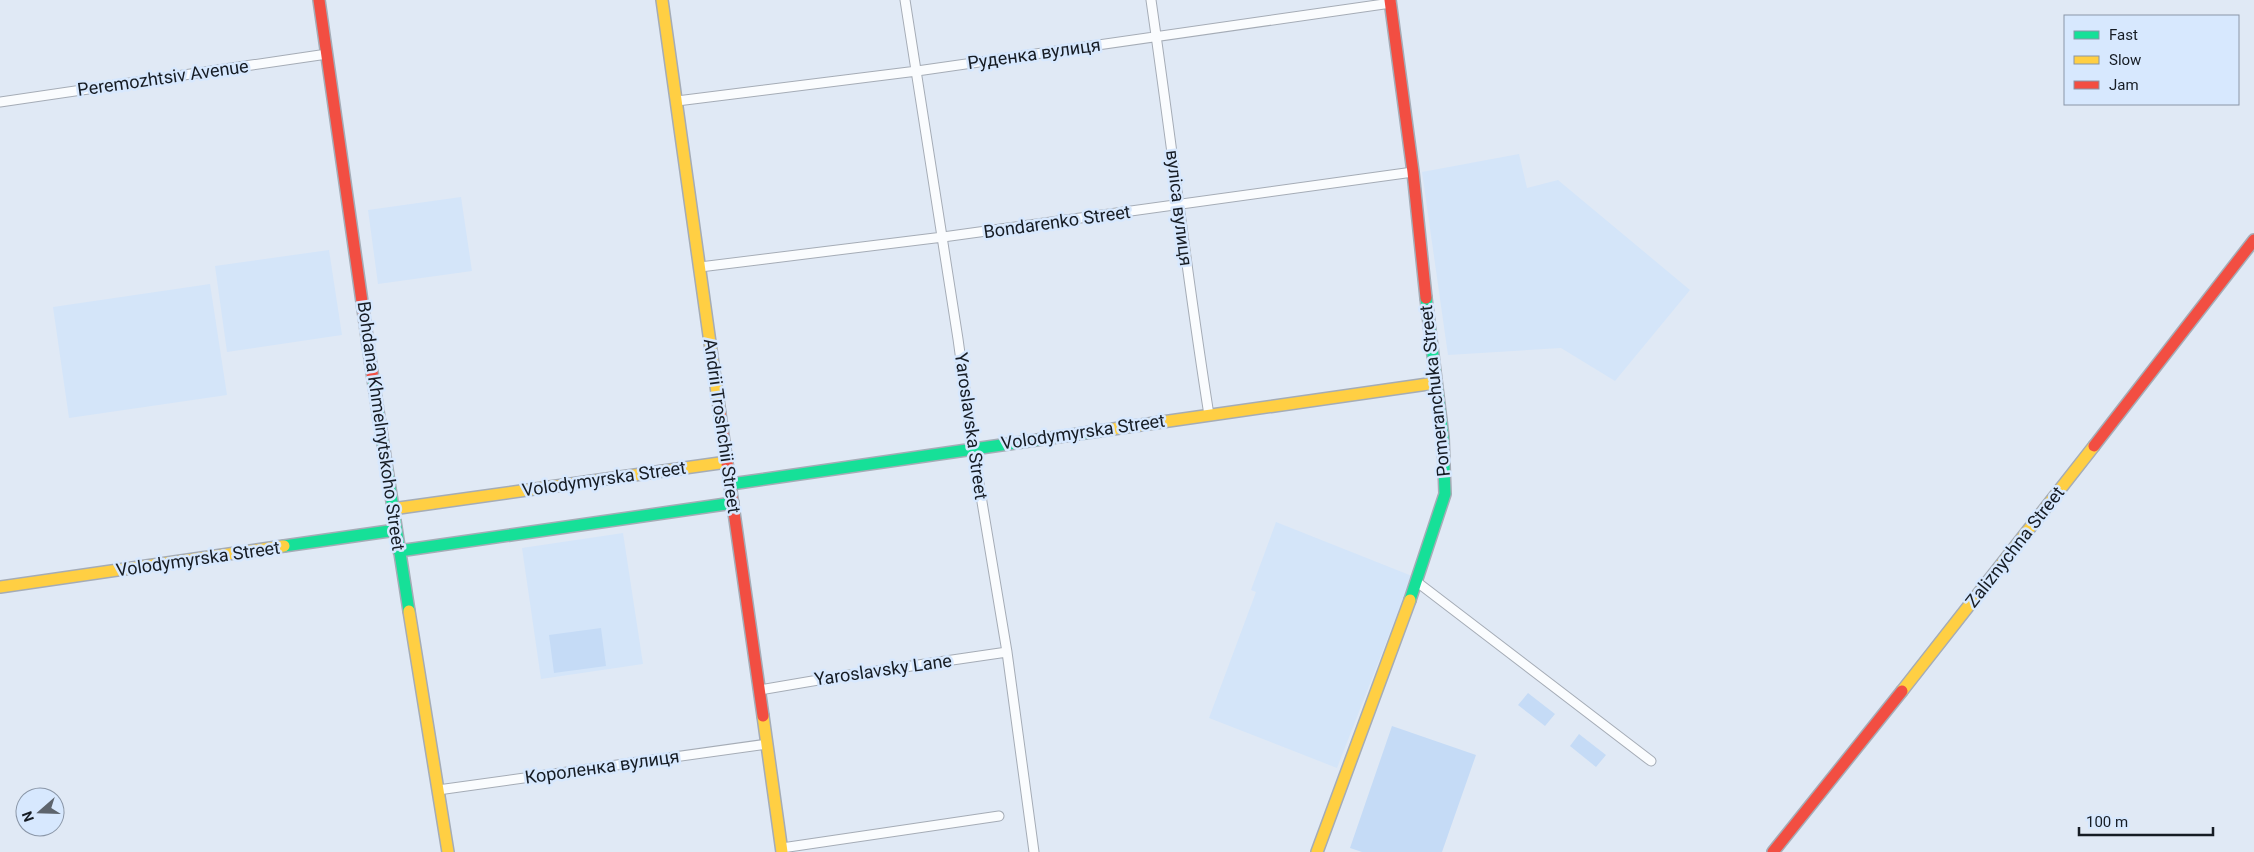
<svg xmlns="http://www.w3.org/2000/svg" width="2254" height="852" font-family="Roboto,sans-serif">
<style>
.built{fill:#d4e5f9}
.green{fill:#c5dbf6}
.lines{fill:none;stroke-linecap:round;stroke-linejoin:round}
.street-casing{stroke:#a5acb6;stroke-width:11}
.fast-casing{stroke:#a5acb6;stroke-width:14}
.slow-casing{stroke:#a5acb6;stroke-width:14}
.jam-casing{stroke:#a5acb6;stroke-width:14}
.street{stroke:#fafcfe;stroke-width:9}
.fast{stroke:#16e098;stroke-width:11}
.slow{stroke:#ffcf43;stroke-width:11}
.jam{stroke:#f24e42;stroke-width:11}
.labels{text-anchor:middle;stroke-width:5;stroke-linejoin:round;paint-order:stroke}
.street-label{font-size:18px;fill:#161c24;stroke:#d7e8fe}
</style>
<rect width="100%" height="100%" fill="#e0e9f5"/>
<!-- built -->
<path class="built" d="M 1519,154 L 1527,188 L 1558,180 L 1690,290 L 1615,381 L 1561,348 L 1448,355 L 1422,172 Z
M 461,197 L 472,271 L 378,284 L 368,210 Z
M 329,250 L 342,335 L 227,352 L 215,266 Z
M 210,284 L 227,395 L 69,418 L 53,307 Z
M 1276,522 L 1412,576 L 1337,768 L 1209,718 L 1256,592 L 1251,590 Z
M 623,533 L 643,664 L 541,679 L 522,548 Z"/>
<!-- green -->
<path class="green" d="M 601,628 L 606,666 L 554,673 L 549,635 Z
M 1528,693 L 1555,714 L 1545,726 L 1518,705 Z
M 1392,726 L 1476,755 L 1442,852 L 1362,852 L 1350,848 Z
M 1579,734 L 1606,755 L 1596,767 L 1570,746 Z"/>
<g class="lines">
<defs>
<path id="street" d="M 905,0 L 958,339 L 973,448 L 1007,652 L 1034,852
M 1151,0 C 1171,138 1187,277 1209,415
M 677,101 L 917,71 L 1391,3
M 0,102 L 327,54
M 700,267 L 943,237 L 1413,172
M 1417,582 L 1651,761
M 760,690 L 836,677 L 1007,652
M 438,790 L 767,744
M 782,848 L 999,816"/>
<path id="fast" d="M 373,379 L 409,611
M 731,484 L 1099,431
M 284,546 L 396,530
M 399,551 L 733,503
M 1410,600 L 1445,494 L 1443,437 L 1426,298"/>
<path id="slow" d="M 662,0 L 720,414
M 1099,431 L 1435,383
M 392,509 L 727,462
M 0,587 L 284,546
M 409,611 L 448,852
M 1902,691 L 2094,446
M 763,716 L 782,852
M 1317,852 L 1410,600"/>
<path id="jam" d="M 319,0 L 373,379
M 1390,0 L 1413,172 L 1426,298
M 720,414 L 763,716
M 2094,446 L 2254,240
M 1773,852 L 1902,691"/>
</defs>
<!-- street casing -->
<use href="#street" class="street-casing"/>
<!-- fast casing -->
<use href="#fast" class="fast-casing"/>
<!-- slow casing -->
<use href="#slow" class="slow-casing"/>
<!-- jam casing -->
<use href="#jam" class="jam-casing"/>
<!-- street -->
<use href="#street" class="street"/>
<!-- fast -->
<use href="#fast" class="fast"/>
<!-- slow -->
<use href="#slow" class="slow"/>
<!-- jam -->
<use href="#jam" class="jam"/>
</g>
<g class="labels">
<!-- street labels -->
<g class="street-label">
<text transform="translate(1034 54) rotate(-8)" y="6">Руденка вулиця</text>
<text transform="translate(163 78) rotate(-8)" y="6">Peremozhtsiv Avenue</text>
<text transform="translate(1179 208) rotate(83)" y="6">вуліса вулиця</text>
<text transform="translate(1057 222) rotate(-8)" y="6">Bondarenko Street</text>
<text transform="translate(1435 391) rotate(-96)" y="6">Pomeranchuka Street</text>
<text transform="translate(381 426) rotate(82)" y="6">Bohdana Khmelnytskoho Street</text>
<text transform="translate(722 426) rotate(82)" y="6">Andrii Troshchii Street</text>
<text transform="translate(971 426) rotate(82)" y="6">Yaroslavska Street</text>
<text transform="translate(1083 432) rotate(-8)" y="6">Volodymyrska Street</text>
<text transform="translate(604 479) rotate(-8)" y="6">Volodymyrska Street</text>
<text transform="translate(2015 547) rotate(-52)" y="6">Zaliznychna Street</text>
<text transform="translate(198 559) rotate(-8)" y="6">Volodymyrska Street</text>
<text transform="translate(883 670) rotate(-8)" y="6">Yaroslavsky Lane</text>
<text transform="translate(602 767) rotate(-8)" y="6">Короленка вулиця</text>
</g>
</g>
<!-- legend -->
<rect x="2064" y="15" width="175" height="90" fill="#d7e8fe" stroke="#8a96a7"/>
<rect x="2074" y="31" width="25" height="8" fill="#16e098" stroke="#8a96a7"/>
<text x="2109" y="40" font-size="15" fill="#161c24">Fast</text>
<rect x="2074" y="56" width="25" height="8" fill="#ffcf43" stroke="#8a96a7"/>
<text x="2109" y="65" font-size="15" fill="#161c24">Slow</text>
<rect x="2074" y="81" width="25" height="8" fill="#f24e42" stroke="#8a96a7"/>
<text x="2109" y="90" font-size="15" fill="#161c24">Jam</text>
<!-- north arrow -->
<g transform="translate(40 812) rotate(250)"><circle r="24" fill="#d7e8fe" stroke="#8a96a7"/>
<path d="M0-4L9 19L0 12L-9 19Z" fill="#5d646d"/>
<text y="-8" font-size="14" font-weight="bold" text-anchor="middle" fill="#161c24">N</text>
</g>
<!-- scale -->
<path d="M2079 827v8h134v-8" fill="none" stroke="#161c24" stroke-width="2.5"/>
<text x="2086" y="827" font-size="15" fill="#161c24" stroke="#d7e8fe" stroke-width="4" paint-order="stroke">100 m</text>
</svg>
